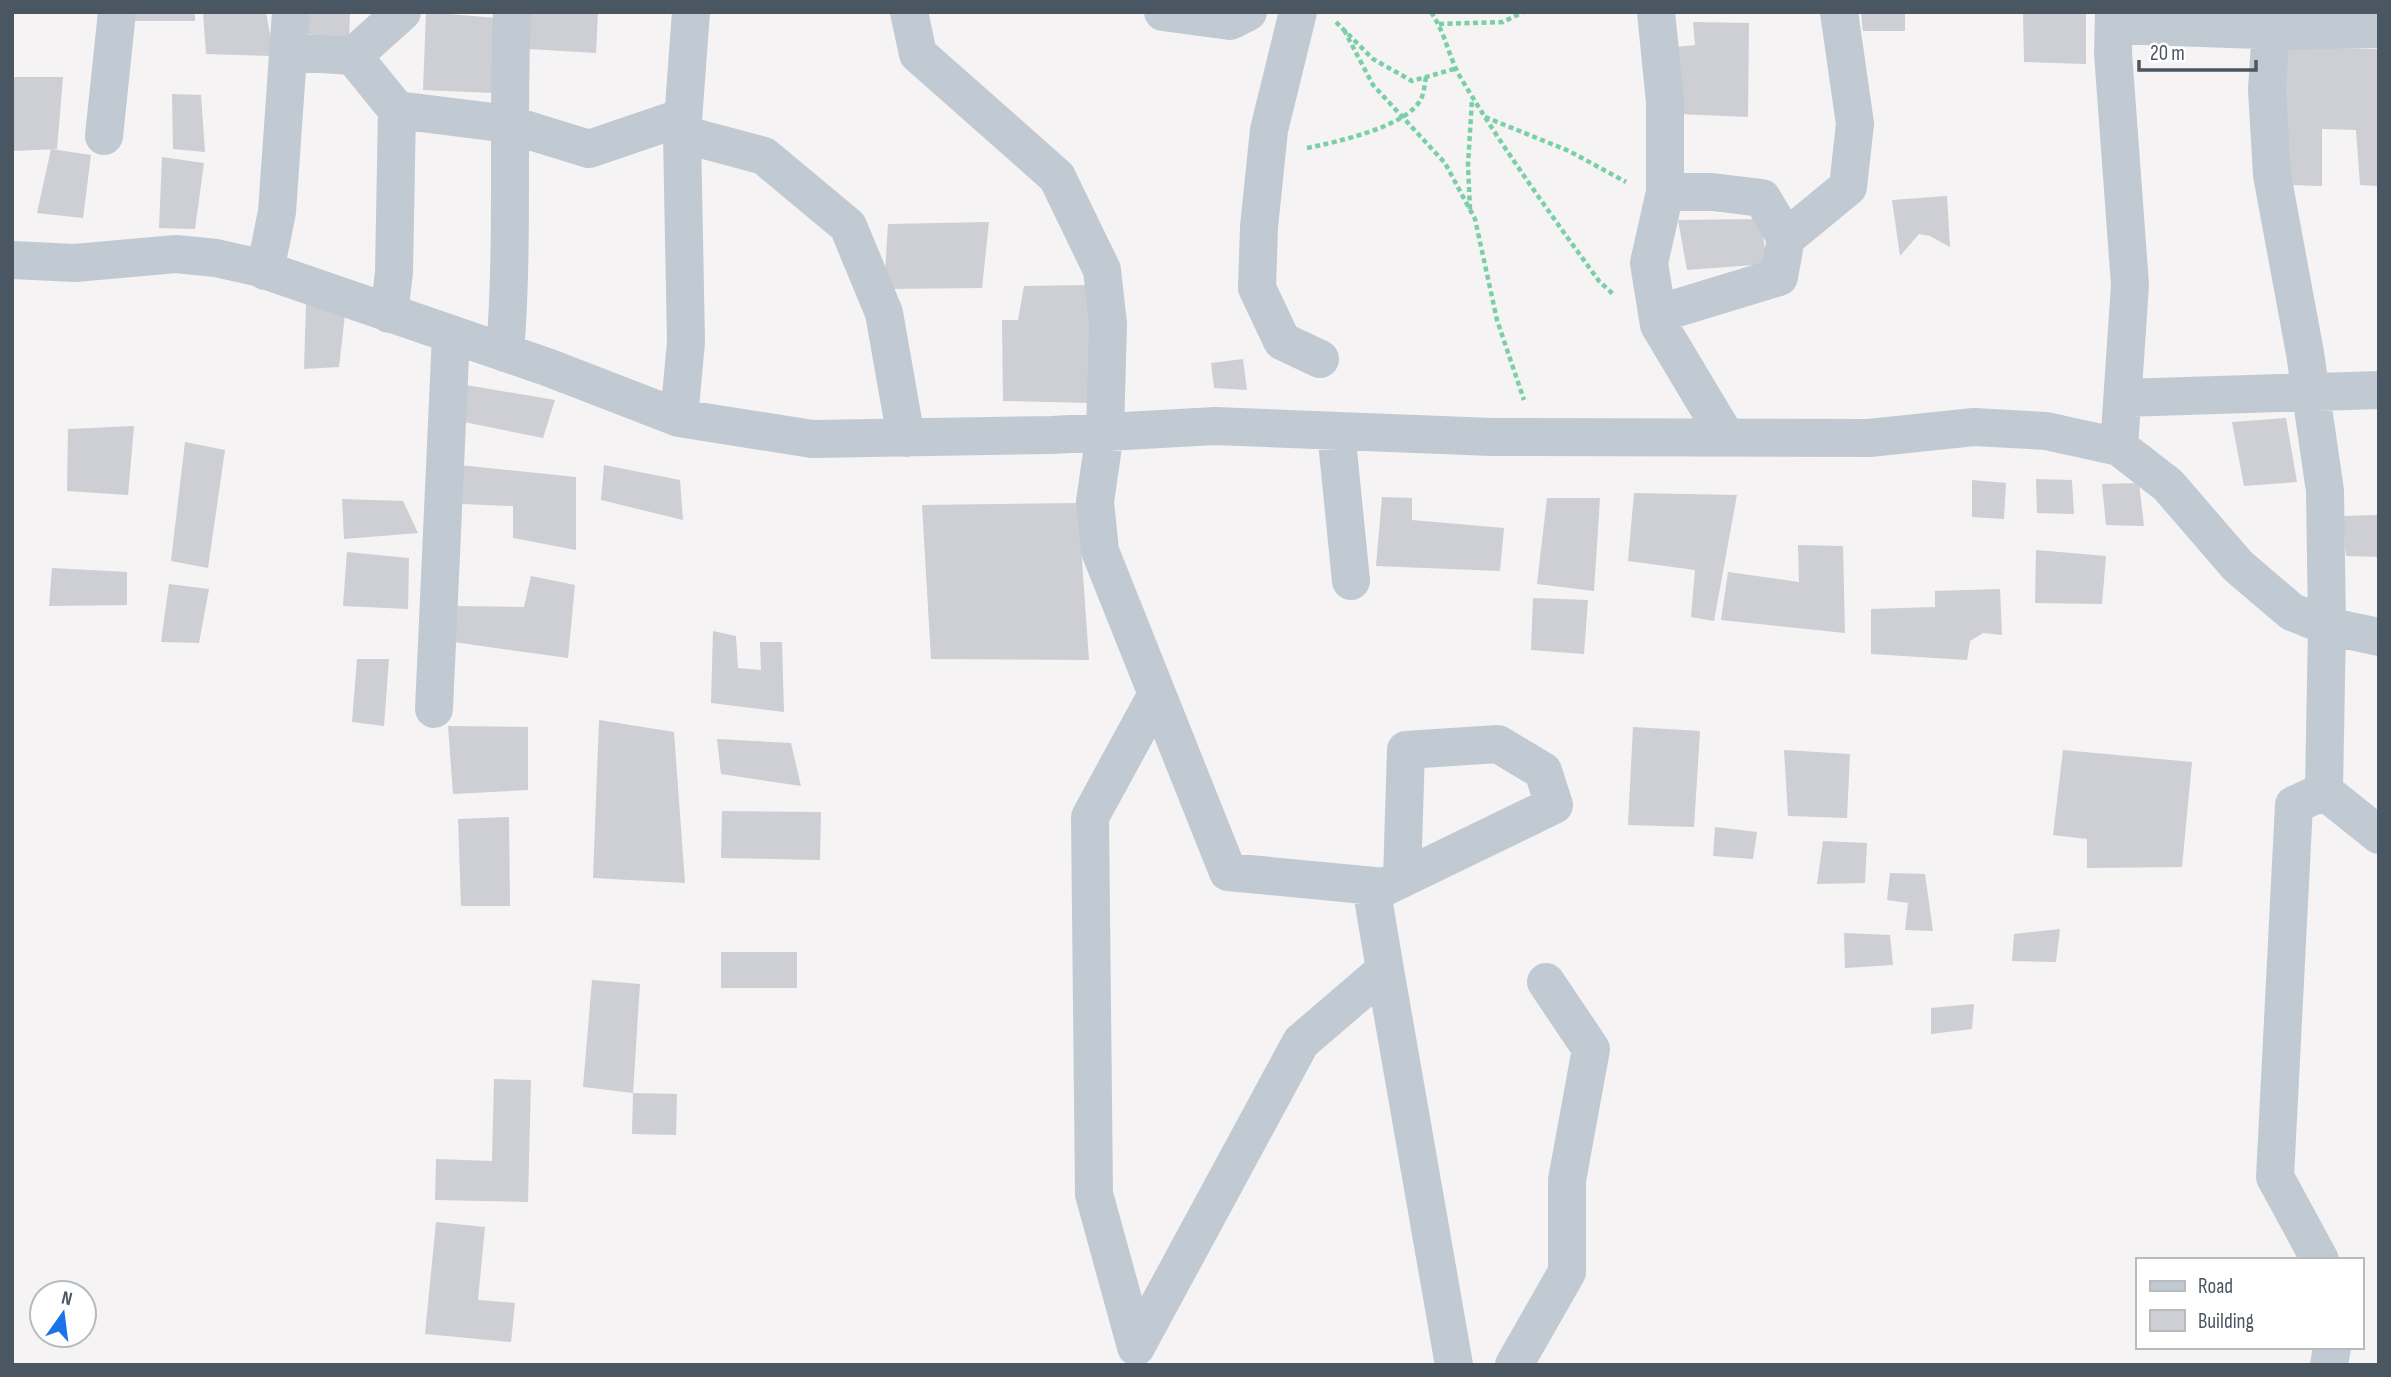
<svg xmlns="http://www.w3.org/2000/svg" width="2391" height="1377" font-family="'Sofia Sans Condensed',sans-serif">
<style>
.building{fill:#cdcfd5}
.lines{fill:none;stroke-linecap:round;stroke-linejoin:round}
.path{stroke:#7ad0a6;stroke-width:4.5;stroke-dasharray:5 3.5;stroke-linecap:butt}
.minor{stroke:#c1cad2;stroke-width:38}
</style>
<rect width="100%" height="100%" fill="#f5f3f3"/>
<!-- building -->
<path class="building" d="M 128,12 L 195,12 L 195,21 L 127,21 Z
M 203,12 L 266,12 L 274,56 L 206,54 Z
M 305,12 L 350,12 L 349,39 L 304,34 Z
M 426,12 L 496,18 L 493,93 L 423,90 Z
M 529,12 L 598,12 L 596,53 L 528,49 Z
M 1861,12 L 1905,12 L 1905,31 L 1863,31 Z
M 2023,12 L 2086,12 L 2086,64 L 2024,62 Z
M 1693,22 L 1749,23 L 1748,117 L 1678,114 L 1676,47 L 1695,45 Z
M 2283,48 L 2379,49 L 2379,186 L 2360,185 L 2356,130 L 2322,129 L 2322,186 L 2288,185 Z
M 12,77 L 63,77 L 57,149 L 12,151 Z
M 172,94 L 201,95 L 205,152 L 173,149 Z
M 51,149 L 91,155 L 83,218 L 37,213 Z
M 162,157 L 204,163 L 195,229 L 159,228 Z
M 1947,196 L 1950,247 L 1930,236 L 1919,234 L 1900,256 L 1892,200 Z
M 1761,219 L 1767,264 L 1687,270 L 1678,220 Z
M 989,222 L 982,288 L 884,289 L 888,224 Z
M 1088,285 L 1091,403 L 1003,401 L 1002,320 L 1018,320 L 1024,286 Z
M 306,304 L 346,306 L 339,367 L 304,369 Z
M 1243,359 L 1247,390 L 1214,388 L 1211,363 Z
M 466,385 L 555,400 L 543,438 L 454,420 Z
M 2286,418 L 2297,482 L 2244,486 L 2232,422 Z
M 134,426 L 128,495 L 67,491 L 68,429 Z
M 185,442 L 225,450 L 208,568 L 171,561 Z
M 459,465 L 576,477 L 576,550 L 513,538 L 513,506 L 462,504 Z
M 604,465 L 680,480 L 683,520 L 601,500 Z
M 2036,479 L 2072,480 L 2074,514 L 2037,513 Z
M 1972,480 L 2006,483 L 2004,519 L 1972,517 Z
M 2139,483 L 2144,526 L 2106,525 L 2102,484 Z
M 1634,493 L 1737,495 L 1714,621 L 1691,617 L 1695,570 L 1628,561 Z
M 1382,497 L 1412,498 L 1412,520 L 1504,528 L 1500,571 L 1376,566 Z
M 1547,498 L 1600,498 L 1594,591 L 1537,584 Z
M 342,499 L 403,501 L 418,533 L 344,539 Z
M 1078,503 L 1089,660 L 931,659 L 922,505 Z
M 2379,515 L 2379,557 L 2346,556 L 2342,516 Z
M 1798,545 L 1843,546 L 1845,633 L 1721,620 L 1728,572 L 1799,582 Z
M 2036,550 L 2106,556 L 2102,604 L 2035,603 Z
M 347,552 L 409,558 L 408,609 L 343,606 Z
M 52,568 L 127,572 L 127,605 L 49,606 Z
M 531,576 L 575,585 L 568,658 L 446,641 L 452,606 L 524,607 Z
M 169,584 L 209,589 L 199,643 L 161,642 Z
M 2000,589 L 2002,635 L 1983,633 L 1970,641 L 1967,660 L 1871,654 L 1871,609 L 1935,607 L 1935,591 Z
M 1533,598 L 1588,600 L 1584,654 L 1531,650 Z
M 713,631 L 736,636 L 738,668 L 761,670 L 760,642 L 782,642 L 784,712 L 711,703 Z
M 357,659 L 389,659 L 384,726 L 352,722 Z
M 599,720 L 674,732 L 685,883 L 593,878 Z
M 448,726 L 528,727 L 528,790 L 453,794 Z
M 1633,727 L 1700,731 L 1694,827 L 1628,825 Z
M 717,739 L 791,743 L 801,786 L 721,774 Z
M 1784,750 L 1850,754 L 1847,818 L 1788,816 Z
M 2063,750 L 2192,762 L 2182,867 L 2087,868 L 2087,839 L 2053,835 Z
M 722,811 L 821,812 L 820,860 L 721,858 Z
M 509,817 L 510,906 L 461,906 L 458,819 Z
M 1715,827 L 1757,832 L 1753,859 L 1713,856 Z
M 1823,841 L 1867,843 L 1865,883 L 1817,884 Z
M 1890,873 L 1925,874 L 1933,931 L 1905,930 L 1908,903 L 1887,900 Z
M 2060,929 L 2056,962 L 2012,961 L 2014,934 Z
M 1844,933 L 1890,935 L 1893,965 L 1845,968 Z
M 721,952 L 797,952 L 797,988 L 721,988 Z
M 592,980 L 640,984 L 633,1093 L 677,1094 L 676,1135 L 632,1134 L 633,1093 L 583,1087 Z
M 1974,1004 L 1972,1029 L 1931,1034 L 1931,1008 Z
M 494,1079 L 531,1080 L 528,1202 L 435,1200 L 436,1159 L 492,1161 Z
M 436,1222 L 485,1227 L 478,1300 L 515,1303 L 511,1342 L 425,1334 Z"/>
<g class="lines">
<!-- path -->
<path class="path" d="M 1431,12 C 1447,36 1448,57 1462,80 C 1504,150 1551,215 1599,281 L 1613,294
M 1336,22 L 1373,59 L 1412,81 L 1454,69
M 1439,24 L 1503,22 L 1523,12
M 1344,30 L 1373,85 L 1445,163 L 1475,219 L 1497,320 L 1524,400
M 1485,117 L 1569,151 L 1626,182
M 1307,148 C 1336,142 1407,127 1421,99 C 1424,93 1425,83 1426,77
M 1470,209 L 1468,165 L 1472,99"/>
<!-- minor -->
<path class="minor" d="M 909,12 L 918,54 L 1057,177 L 1102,270 L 1108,324 L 1105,432 L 1095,502 L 1100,551 L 1228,872 L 1385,887 L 1554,805 L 1543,771 L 1498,744 L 1406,750 L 1402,879
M 1163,12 L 1230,21 L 1248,12
M 1298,12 L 1269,130 L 1259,227 L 1257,288 L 1282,341 L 1320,359
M 1656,12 L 1665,102 L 1665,192 L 1649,263 L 1659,325 L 1726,437
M 2114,12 L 2113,53 L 2130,285 L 2119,447
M 2272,12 L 2267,90 L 2272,175 L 2305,353 L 2325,491 L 2327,626 L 2324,791
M 2114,25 L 2289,31 L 2379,29
M 289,52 L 353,56 L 397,110
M 353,56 L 402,12
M 682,134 L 764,156 L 848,226 L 884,313 L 906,438
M 104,136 L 117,12
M 1665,192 L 1712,192 L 1762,198 L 1786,238 L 1848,187 L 1855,124 L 1839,12
M 12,260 L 75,263 L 176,254 L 216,258 L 256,267 L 547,367 L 679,418 L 812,439 L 1052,435 L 1215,426 L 1492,437 L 1869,438 L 1974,427 L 2046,431 L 2119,447 L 2168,485 L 2238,566 L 2292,612 L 2327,626 L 2379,637
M 265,271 L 277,212 L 291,12
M 389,314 L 394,272 L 397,110 L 508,124 L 589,149 L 683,117
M 1657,314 L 1779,277 L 1786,238
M 505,353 C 514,240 507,126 512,12
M 2123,398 L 2379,390
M 679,418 L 686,342 L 682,134 L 691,12
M 1336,431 L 1351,581
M 1157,694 L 1090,817 L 1094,1194 L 1136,1347 L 1301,1042 L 1385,970 L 1371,886
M 434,709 L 451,334
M 2324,791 L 2379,835
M 1385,970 L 1454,1365
M 2320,1260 L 2275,1177 L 2294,805 L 2324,791
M 1514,1365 L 1567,1272 L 1567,1180 L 1591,1049 L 1546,982
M 2329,1365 L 2332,1347"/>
</g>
<!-- border -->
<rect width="2391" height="1377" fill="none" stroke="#4a5661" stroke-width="28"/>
<!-- legend -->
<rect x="2136" y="1258" width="228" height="91" fill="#ffffff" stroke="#b7bbc0" stroke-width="2"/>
<rect x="2150" y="1281" width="35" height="10" fill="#c1cad2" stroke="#b7bbc0" stroke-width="2"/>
<text x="2198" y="1293" font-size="21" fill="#4a5661">Road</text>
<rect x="2150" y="1310" width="35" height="21" fill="#cdcfd5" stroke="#b7bbc0" stroke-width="2"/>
<text x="2198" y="1328" font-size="21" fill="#4a5661">Building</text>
<!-- north arrow -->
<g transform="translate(63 1314) rotate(14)"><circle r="33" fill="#ffffff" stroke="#b7bbc0" stroke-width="2"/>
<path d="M0-5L12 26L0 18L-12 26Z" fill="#1a73e8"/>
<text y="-10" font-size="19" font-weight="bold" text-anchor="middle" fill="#4a5661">N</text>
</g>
<!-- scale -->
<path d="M2139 60v10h117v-10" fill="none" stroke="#4a5661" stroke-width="3.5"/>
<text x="2150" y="60" font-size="21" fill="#4a5661" stroke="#ffffff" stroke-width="5" paint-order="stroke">20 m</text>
</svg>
